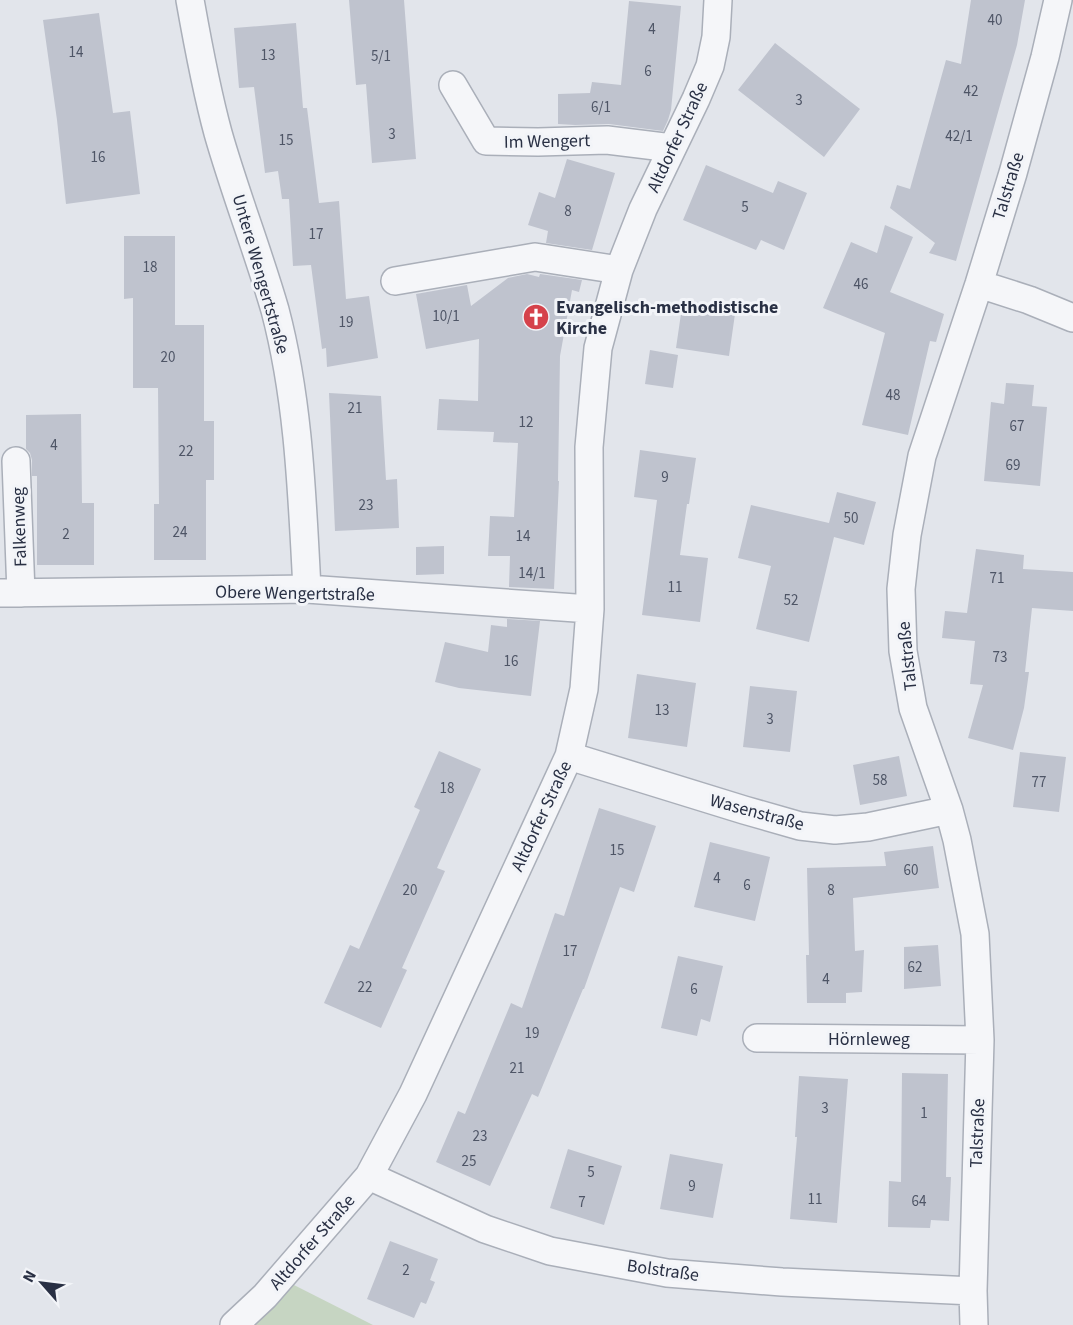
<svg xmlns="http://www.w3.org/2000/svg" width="1073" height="1325" font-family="'Source Sans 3',sans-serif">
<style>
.green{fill:#c6d5c2}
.building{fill:#bfc3ce}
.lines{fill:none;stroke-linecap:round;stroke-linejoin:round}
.minor-casing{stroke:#aaafb9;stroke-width:30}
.minor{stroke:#f5f6f9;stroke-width:27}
.labels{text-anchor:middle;stroke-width:6;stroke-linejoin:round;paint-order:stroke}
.number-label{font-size:15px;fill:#4e5566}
.street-label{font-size:18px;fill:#293044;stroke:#f2f4f8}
.poi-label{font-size:18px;font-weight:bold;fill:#293044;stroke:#f2f4f8;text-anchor:start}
</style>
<rect width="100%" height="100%" fill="#e2e5eb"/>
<!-- green -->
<path class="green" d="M 292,1284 L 373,1325 L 244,1325 Z"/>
<!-- building -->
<path class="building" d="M 349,0 L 404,0 L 416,159 L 372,163 L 366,84 L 356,85 Z
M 971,0 L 1025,0 L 1017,45 L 956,261 L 929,253 L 935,243 L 890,208 L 897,185 L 910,189 L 946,60 L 961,64 Z
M 629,1 L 681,6 L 671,110 L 668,120 L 663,131 L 609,124 L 575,125 L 558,124 L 558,94 L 590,93 L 592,82 L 621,85 Z
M 99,13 L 113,113 L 130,111 L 140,194 L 66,204 L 57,120 L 43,20 Z
M 296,23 L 303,108 L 307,108 L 319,203 L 339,201 L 346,299 L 369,296 L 378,358 L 327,367 L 326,348 L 322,349 L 311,265 L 293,266 L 289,199 L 282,199 L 278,171 L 265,173 L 254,87 L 239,88 L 234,28 Z
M 775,43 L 860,109 L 824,157 L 738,90 Z
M 567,159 L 615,173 L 592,250 L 546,243 L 548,231 L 528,225 L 539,192 L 555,198 Z
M 706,165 L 773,193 L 778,181 L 807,193 L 784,250 L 761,240 L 756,250 L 683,220 Z
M 885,225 L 913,237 L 890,292 L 944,314 L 936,342 L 930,341 L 908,435 L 862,425 L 885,333 L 823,308 L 851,242 L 877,253 Z
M 124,236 L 175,236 L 175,325 L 204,325 L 204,421 L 214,421 L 214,480 L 206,480 L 206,560 L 154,560 L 154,504 L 159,504 L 158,388 L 133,388 L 133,298 L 124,299 Z
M 527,274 L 539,277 L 540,274 L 582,280 L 579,292 L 572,290 L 560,356 L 558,481 L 559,481 L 554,589 L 509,587 L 510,556 L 488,556 L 490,516 L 514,517 L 518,443 L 493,442 L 494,432 L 437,430 L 439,399 L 478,401 L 479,339 L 426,349 L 416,294 L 467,285 L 471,306 L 508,278 Z
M 683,300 L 736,307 L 729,356 L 676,348 Z
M 650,350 L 678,355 L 673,388 L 645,384 Z
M 1006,383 L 1034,385 L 1032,406 L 1047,407 L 1040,486 L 984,481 L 991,402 L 1004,404 Z
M 329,393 L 381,396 L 386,480 L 397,479 L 399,528 L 335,531 Z
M 81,414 L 82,503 L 94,503 L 94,565 L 37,565 L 37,476 L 32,476 L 32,460 L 30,453 L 26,449 L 26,415 Z
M 640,450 L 696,458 L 689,504 L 687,504 L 680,555 L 708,558 L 700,622 L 642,615 L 657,500 L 634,497 Z
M 837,492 L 876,502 L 864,545 L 834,537 L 809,642 L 756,629 L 771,566 L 738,558 L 751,505 L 829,523 Z
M 444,546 L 444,574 L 416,575 L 416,547 Z
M 976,549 L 1024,555 L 1023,569 L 1073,572 L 1073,611 L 1032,608 L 1025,672 L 1029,672 L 1024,708 L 1013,750 L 968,738 L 983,685 L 970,684 L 975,641 L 942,638 L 945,611 L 967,613 Z
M 507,619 L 540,621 L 531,696 L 459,688 L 435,682 L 445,642 L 488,652 L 491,625 L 507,627 Z
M 637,674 L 696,683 L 687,747 L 628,738 Z
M 750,686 L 797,691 L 790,752 L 743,747 Z
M 439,751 L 481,769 L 437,868 L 445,871 L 402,968 L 407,970 L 381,1028 L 324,1003 L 350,945 L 359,949 L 420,810 L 414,807 Z
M 1020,752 L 1066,757 L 1059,812 L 1013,807 Z
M 899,756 L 907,796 L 860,805 L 853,765 Z
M 599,808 L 656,826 L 634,892 L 620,887 L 584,989 L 583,989 L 538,1097 L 532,1094 L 490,1186 L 436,1162 L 458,1111 L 465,1114 L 511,1003 L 522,1008 L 555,913 L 564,916 Z
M 710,842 L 770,857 L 755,921 L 694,907 Z
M 933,846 L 939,888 L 853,898 L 855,951 L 864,950 L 862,992 L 846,993 L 846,1003 L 807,1003 L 806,955 L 809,955 L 807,868 L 886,866 L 884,852 Z
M 938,945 L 941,986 L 904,989 L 904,947 Z
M 678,956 L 723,966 L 710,1022 L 701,1019 L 697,1036 L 661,1028 Z
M 902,1073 L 948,1074 L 946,1177 L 951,1177 L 949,1221 L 931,1220 L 930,1228 L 888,1227 L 889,1181 L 901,1182 Z
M 799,1076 L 848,1079 L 837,1223 L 790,1219 L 797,1137 L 795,1137 Z
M 568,1149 L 622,1166 L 604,1225 L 550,1208 Z
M 670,1154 L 723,1164 L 713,1218 L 660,1209 Z
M 390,1241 L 438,1259 L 430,1280 L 435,1282 L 426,1304 L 421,1302 L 414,1318 L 367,1299 Z"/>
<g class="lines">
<defs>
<path id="minor" d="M 190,0 C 198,45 206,89 218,133 C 235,193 258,251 275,310 C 299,401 302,496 307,589
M 453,85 L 486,141 L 538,142 L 607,140 L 672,148
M 395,281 L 535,257 L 619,270
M 979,284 L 1029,300 L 1073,318
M 16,461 L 21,593
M 0,593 L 307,589 L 590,609
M 569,756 L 744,810 L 800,826 L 835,830 L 868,827 L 949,810
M 757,1038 L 980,1040
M 369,1176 L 485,1229 L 550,1251 L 667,1273 L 782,1282 L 973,1291
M 234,1325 L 265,1296 L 369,1176 L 413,1094 L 569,756 L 584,689 L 590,609 L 589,447 L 598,348 L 619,270 L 643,209 L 696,99 L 710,66 L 716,37 L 718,0
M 974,1325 L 973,1291 L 980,1040 L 975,934 L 957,840 L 949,810 L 913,708 L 903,651 L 901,589 L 907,535 L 922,456 L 979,284 L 1013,173 L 1045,57 L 1058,0"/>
</defs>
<!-- minor casing -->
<use href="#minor" class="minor-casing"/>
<!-- minor -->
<use href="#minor" class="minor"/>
</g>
<!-- icons -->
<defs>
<symbol id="church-disc" viewBox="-11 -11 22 22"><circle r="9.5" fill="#d5424b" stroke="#f2f4f8"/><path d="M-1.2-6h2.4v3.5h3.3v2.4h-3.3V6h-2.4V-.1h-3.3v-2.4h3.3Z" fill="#fff"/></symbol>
</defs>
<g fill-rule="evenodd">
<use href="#church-disc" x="521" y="302" width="30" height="30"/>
</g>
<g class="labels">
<!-- number labels -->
<g class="number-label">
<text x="995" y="25">40</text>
<text x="652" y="34">4</text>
<text x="76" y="57">14</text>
<text x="268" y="60">13</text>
<text x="381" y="61">5/1</text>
<text x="648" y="76">6</text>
<text x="971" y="96">42</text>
<text x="799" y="105">3</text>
<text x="601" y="112">6/1</text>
<text x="392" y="139">3</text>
<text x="959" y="141">42/1</text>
<text x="286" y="145">15</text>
<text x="98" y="162">16</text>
<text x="745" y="212">5</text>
<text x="568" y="216">8</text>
<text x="316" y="239">17</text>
<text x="150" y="272">18</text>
<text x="861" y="289">46</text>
<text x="446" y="321">10/1</text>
<text x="346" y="327">19</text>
<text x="168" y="362">20</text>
<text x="893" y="400">48</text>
<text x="355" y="413">21</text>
<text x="526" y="427">12</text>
<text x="1017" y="431">67</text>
<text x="54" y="450">4</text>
<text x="186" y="456">22</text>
<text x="1013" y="470">69</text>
<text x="665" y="482">9</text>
<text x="366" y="510">23</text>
<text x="851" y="523">50</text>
<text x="180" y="537">24</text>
<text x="66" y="539">2</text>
<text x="523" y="541">14</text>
<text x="532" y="578">14/1</text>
<text x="997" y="583">71</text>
<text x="675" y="592">11</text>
<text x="791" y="605">52</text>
<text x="1000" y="662">73</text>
<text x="511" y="666">16</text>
<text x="662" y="715">13</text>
<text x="770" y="724">3</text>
<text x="880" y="785">58</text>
<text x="1039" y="787">77</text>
<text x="447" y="793">18</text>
<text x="617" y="855">15</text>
<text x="911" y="875">60</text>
<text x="717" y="883">4</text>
<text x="747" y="890">6</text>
<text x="410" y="895">20</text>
<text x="831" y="895">8</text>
<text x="570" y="956">17</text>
<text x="915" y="972">62</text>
<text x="826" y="984">4</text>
<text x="365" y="992">22</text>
<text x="694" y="994">6</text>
<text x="532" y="1038">19</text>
<text x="517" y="1073">21</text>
<text x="825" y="1113">3</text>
<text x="924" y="1118">1</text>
<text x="480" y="1141">23</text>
<text x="469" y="1166">25</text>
<text x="591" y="1177">5</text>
<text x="692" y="1191">9</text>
<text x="815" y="1204">11</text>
<text x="919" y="1206">64</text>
<text x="582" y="1207">7</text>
<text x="406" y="1275">2</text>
</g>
<!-- street labels -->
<g class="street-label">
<text transform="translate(677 137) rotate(-65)" y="6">Altdorfer Straße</text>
<text transform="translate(547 141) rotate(-1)" y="6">Im Wengert</text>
<text transform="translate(1008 186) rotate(-73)" y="6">Talstraße</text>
<text transform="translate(261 274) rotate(74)" y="6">Untere Wengertstraße</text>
<text transform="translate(19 527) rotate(-92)" y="6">Falkenweg</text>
<text transform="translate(295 593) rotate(1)" y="6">Obere Wengertstraße</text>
<text transform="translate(907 656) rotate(-96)" y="6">Talstraße</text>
<text transform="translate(757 812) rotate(15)" y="6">Wasenstraße</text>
<text transform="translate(541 816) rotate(-65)" y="6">Altdorfer Straße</text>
<text x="869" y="1045">Hörnleweg</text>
<text transform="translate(977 1133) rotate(-88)" y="6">Talstraße</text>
<text transform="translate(312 1242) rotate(-49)" y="6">Altdorfer Straße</text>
<text transform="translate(663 1270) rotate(8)" y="6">Bolstraße</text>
</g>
<!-- poi labels -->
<g class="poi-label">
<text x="556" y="313">Evangelisch-methodistische<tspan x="556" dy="21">Kirche</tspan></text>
</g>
</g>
<!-- north arrow -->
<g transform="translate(42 1283) rotate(298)" stroke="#f2f4f8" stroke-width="4.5" paint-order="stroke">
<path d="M0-4.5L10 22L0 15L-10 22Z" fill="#293044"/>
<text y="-9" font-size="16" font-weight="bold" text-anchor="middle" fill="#293044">N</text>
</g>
</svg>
